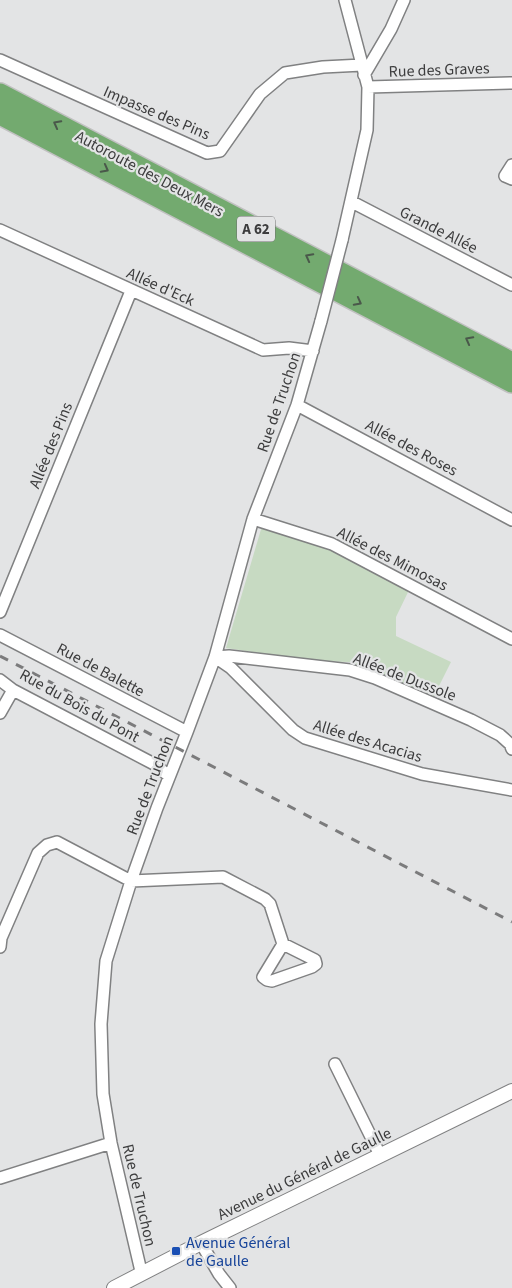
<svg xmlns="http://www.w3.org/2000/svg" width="512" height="1288" font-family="'Source Sans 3',sans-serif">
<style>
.green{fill:#c7dac2}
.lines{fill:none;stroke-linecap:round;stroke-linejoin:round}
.minor-casing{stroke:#808182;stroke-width:14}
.tertiary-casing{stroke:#808182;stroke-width:16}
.motorway-casing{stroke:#c1c1c1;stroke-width:24}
.minor{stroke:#fff;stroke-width:11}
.tertiary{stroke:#fff;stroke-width:14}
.motorway{stroke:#73aa6f;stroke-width:21}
.rail{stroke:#7b7b7c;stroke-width:3;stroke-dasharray:9 9;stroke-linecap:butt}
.minor-bridge-casing{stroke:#808182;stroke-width:14;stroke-linecap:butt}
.minor-bridge{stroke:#fff;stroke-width:11}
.oneway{stroke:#4a584a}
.transit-dot{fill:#1a4fb4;stroke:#e3e4e5;stroke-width:2}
.labels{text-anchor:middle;stroke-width:4.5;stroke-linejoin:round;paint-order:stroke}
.shield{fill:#e3e4e5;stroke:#6e6e6f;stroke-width:1}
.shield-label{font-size:15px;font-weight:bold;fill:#3c3c3d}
.street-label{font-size:16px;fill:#3c3c3d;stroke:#e3e4e5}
.transit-label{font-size:16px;fill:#164399;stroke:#e3e4e5;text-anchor:start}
</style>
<rect width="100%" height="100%" fill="#e3e4e5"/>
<!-- green -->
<path class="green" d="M 262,526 L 334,548 L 410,588 L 396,617 L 396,636 L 451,662 L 434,696 L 349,662 L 311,661 L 226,648 Z"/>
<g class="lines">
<defs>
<path id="minor" d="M 0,60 L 207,153 L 220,151 L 260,94 L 285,73 L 323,67 L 362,65
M 364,75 L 391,29 L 404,0
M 368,87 L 512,83
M 512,165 L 505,176 L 512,179
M 352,202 L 512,285
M 0,230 L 263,350 L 289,348 L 313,351
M 342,240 L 367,130 L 368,87 L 345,0
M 297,405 L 512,520
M 253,519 L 332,544 L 512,639
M 0,612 L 131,291
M 0,635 L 187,732
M 215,657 L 231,668 L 293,730 L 305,738 L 422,774 L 512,790
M 215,657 L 229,656 L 350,670 L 375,678 L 471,720 L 500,735 L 510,744 L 512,749
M 0,680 L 13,690 L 154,764 L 169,776
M 0,713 L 13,690
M 0,947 L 1,938 L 38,853 L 47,845 L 57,842 L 131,881 L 223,877 L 265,899 L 270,904 L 283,944 L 263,977 L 267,980 L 272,981 L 312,967 L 316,964 L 315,960 L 283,944
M 335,1064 L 380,1155
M 0,1178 L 111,1143
M 201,1243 L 219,1274 L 230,1288
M 143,1272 L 140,1267 L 111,1143 L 103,1094 L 101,1024 L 106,961 L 131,881 L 157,808 L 187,732 L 215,657 L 253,519 L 297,405 L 321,321"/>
<path id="tertiary" d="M 114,1288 L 201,1243 L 512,1091"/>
<path id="motorway" d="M 0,94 L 512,363
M 0,114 L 512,382"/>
</defs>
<!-- minor casing -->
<use href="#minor" class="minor-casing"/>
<!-- tertiary casing -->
<use href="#tertiary" class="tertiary-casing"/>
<!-- motorway casing -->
<use href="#motorway" class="motorway-casing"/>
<!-- minor -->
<use href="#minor" class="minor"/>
<!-- tertiary -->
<use href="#tertiary" class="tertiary"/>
<!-- motorway -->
<use href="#motorway" class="motorway"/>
<!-- rail -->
<path class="rail" d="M 0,656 L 512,922"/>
<defs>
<path id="minor-bridge" d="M 321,321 L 342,240"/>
</defs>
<!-- minor-bridge casing -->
<use href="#minor-bridge" class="minor-bridge-casing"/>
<!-- minor-bridge -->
<use href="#minor-bridge" class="minor-bridge"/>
</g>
<!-- one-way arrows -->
<defs><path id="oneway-chevron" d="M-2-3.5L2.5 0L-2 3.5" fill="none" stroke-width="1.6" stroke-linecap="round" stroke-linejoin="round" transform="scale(1.25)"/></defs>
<g class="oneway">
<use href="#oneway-chevron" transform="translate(57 124) rotate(-152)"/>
<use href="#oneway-chevron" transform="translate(105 169) rotate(28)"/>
<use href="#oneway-chevron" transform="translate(309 257) rotate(-152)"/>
<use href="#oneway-chevron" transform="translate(358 302) rotate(28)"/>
<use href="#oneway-chevron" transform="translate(469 340) rotate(-152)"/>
</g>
<!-- markers -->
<rect class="transit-dot" x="171" y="1246" width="10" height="10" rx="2.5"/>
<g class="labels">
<!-- shield labels -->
<rect class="shield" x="237" y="216.5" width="38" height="25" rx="4"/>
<g class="shield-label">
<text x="256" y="234">A 62</text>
</g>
<!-- street labels -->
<g class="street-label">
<text transform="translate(439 69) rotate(-2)" y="6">Rue des Graves</text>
<text transform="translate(157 112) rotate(23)" y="6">Impasse des Pins</text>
<text transform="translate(150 173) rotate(28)" y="6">Autoroute des Deux Mers</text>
<text transform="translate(439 229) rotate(27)" y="6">Grande Allée</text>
<text transform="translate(161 286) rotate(24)" y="6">Allée d'Eck</text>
<text transform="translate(278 402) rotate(-71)" y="6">Rue de Truchon</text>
<text transform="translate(50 445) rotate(-68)" y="6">Allée des Pins</text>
<text transform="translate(412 447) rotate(28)" y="6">Allée des Roses</text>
<text transform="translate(393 558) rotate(27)" y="6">Allée des Mimosas</text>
<text transform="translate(101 669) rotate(28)" y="6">Rue de Balette</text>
<text transform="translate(405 676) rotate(21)" y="6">Allée de Dussole</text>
<text transform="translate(80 705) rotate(29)" y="6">Rue du Bois du Pont</text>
<text transform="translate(368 740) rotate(17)" y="6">Allée des Acacias</text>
<text transform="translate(149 785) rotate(-69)" y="6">Rue de Truchon</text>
<text transform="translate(304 1173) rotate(-26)" y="6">Avenue du Général de Gaulle</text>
<text transform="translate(140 1195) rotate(77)" y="6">Rue de Truchon</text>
</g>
<!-- transit labels -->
<g class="transit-label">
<text x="186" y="1248">Avenue Général<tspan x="186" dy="18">de Gaulle</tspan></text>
</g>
</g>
</svg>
